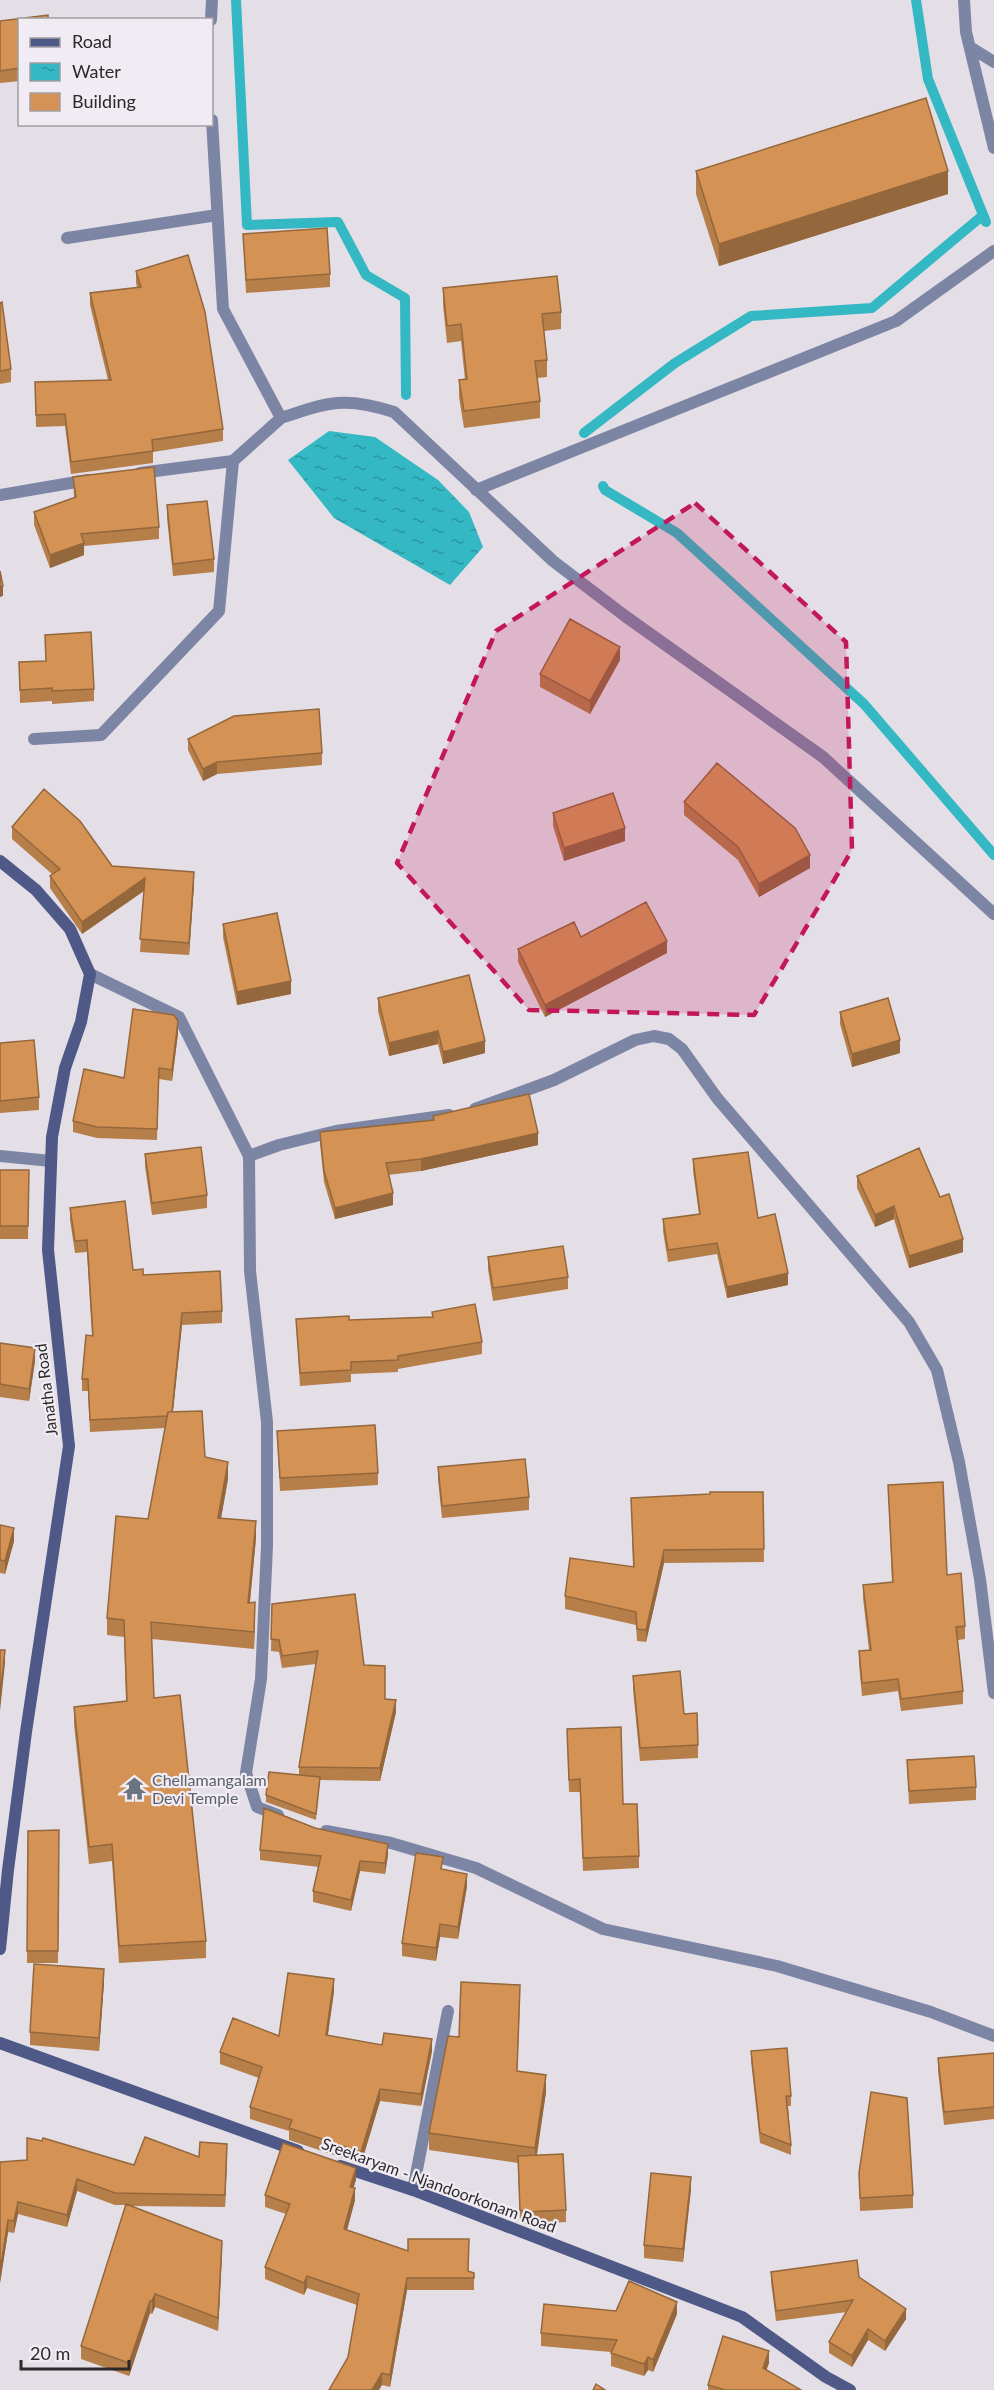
<svg xmlns="http://www.w3.org/2000/svg" width="994" height="2390" font-family="Lato,sans-serif">
<style>
.water{fill:url(#water-ripples)}
.lines{fill:none;stroke-linecap:round;stroke-linejoin:round}
.stream{stroke:#33b8c4;stroke-width:10}
.street{stroke:#7d85a5;stroke-width:12}
.secondary{stroke:#4e5987;stroke-width:12}
.wall{fill:#b67e49}
.shaded-wall{fill:#94673c}
.building{fill:#d49355;stroke:#94673c;stroke-width:1.5}
.marked{fill:#c2185b;fill-opacity:0.2;stroke:#c2185b;stroke-width:4.5;stroke-dasharray:12 8;stroke-linejoin:round}
.labels{text-anchor:middle;stroke-width:4.5;stroke-linejoin:round;paint-order:stroke}
.street-label{font-size:16px;fill:#2b292c;stroke:#f1ecf3}
.worship-label{font-size:16px;fill:#5b616d;stroke:#f1ecf3;text-anchor:start}
</style>
<defs>
<pattern id="water-ripples" width="26" height="14" patternUnits="userSpaceOnUse" patternTransform="scale(1.5)"><rect width="26" height="14" fill="#33b8c4"/><path d="M2 4q2-2 4 0t4 0M15 11q2-2 4 0t4 0" fill="none" stroke="#2b969f"/></pattern>
</defs>
<rect width="100%" height="100%" fill="#e4dee6"/>
<!-- water -->
<path class="water" d="M 329,431 L 375,437 L 438,480 L 469,512 L 483,547 L 450,585 L 334,518 L 288,460 Z"/>
<g class="lines">
<!-- stream -->
<path class="stream" d="M 236,0 L 247,225 L 338,222 L 366,275 L 405,298 L 406,395
M 916,0 L 928,79 L 986,222
M 584,433 L 675,363 L 751,316 L 872,308 L 982,216
M 603,486 L 605,490 L 677,533 L 864,704 L 994,855"/>
<!-- street -->
<path class="street" d="M 964,0 L 966,32 L 994,148
M 211,20 L 212,0
M 970,47 L 994,62
M 212,120 L 223,309 L 281,418 C 328,402 345,396 394,412 L 553,561 L 625,616 L 823,757 L 994,914
M 67,238 L 217,215
M 140,473 L 233,461 L 281,418
M 476,490 L 896,321 L 994,251
M 0,495 L 88,480
M 34,739 L 101,735 L 219,611 L 233,461
M 90,974 L 179,1017 L 249,1156
M 475,1109 L 554,1080 L 635,1040 L 654,1036 L 669,1039 L 682,1049 L 717,1098 L 909,1322 L 937,1370 L 959,1462 L 980,1579 L 994,1693
M 0,1156 L 51,1161
M 278,1815 L 257,1807 L 246,1773 L 261,1679 L 267,1546 L 267,1422 L 250,1271 L 249,1156 L 279,1145 L 336,1131 L 449,1115
M 326,1831 L 391,1843 L 476,1868 L 603,1929 L 777,1966 L 931,2012 L 994,2036
M 413,2190 L 448,2011"/>
<!-- secondary -->
<path class="secondary" d="M 0,861 L 36,890 L 70,929 L 90,974 L 81,1022 L 65,1068 L 52,1137 L 48,1250 L 69,1446 L 26,1732 L 8,1870 L 0,1949
M 0,2043 L 298,2151
M 340,2166 L 413,2190 L 742,2317 L 826,2377 L 850,2390"/>
</g>
<!-- wall -->
<path class="wall" d="M 20,20 L 20,81 L 0,83 L 0,21 Z
M 696,171 L 948,194 L 719,266 L 696,194 Z
M 243,234 L 330,274 L 330,287 L 246,293 Z
M 136,271 L 223,429 L 223,441 L 153,452 L 153,463 L 71,474 L 65,426 L 36,427 L 35,382 L 108,380 L 90,305 L 90,293 L 137,288 L 136,282 Z
M 443,288 L 561,312 L 561,329 L 544,331 L 547,360 L 547,377 L 537,378 L 540,401 L 540,418 L 464,428 L 459,397 L 459,380 L 465,380 L 461,341 L 447,343 L 443,305 Z
M 0,303 L 11,369 L 11,382 L 0,384 Z
M 73,477 L 159,527 L 159,539 L 84,546 L 84,555 L 50,568 L 34,525 L 34,512 L 74,498 Z
M 167,505 L 214,559 L 214,572 L 173,576 L 167,518 Z
M 45,635 L 94,689 L 94,701 L 52,704 L 52,701 L 20,703 L 19,662 L 46,661 Z
M 620,660 L 590,714 L 540,687 L 540,674 Z
M 188,739 L 322,753 L 322,765 L 217,774 L 203,781 L 188,750 Z
M 684,802 L 810,868 L 759,897 L 738,860 L 684,815 Z
M 553,813 L 625,841 L 564,861 L 553,826 Z
M 12,827 L 112,866 L 194,885 L 189,955 L 140,952 L 144,891 L 82,934 L 50,888 L 50,876 L 52,874 L 12,839 Z
M 223,924 L 291,994 L 237,1005 L 223,937 Z
M 581,937 L 667,953 L 545,1017 L 518,962 L 518,949 Z
M 378,998 L 485,1053 L 443,1064 L 438,1044 L 389,1056 L 378,1011 Z
M 840,1012 L 900,1053 L 852,1067 L 840,1024 Z
M 178,1033 L 172,1081 L 159,1079 L 157,1140 L 97,1138 L 73,1132 L 73,1121 Z
M 0,1043 L 39,1097 L 39,1110 L 0,1113 Z
M 433,1116 L 538,1145 L 421,1171 L 388,1175 L 393,1205 L 335,1219 L 324,1182 L 320,1144 L 320,1132 L 433,1120 Z
M 145,1154 L 207,1195 L 207,1208 L 152,1215 L 145,1166 Z
M 693,1159 L 758,1218 L 788,1285 L 727,1298 L 717,1254 L 668,1262 L 663,1231 L 663,1219 L 699,1214 L 693,1171 Z
M 0,1170 L 29,1170 L 28,1239 L 0,1239 Z
M 857,1176 L 963,1252 L 909,1268 L 894,1219 L 875,1227 L 857,1188 Z
M 70,1208 L 133,1270 L 222,1311 L 222,1323 L 182,1325 L 173,1412 L 205,1457 L 228,1479 L 221,1518 L 256,1538 L 250,1602 L 255,1619 L 254,1649 L 152,1639 L 154,1698 L 206,1941 L 206,1958 L 119,1963 L 112,1861 L 89,1864 L 74,1724 L 74,1707 L 126,1701 L 124,1637 L 107,1635 L 107,1618 L 148,1519 L 165,1428 L 90,1432 L 88,1391 L 82,1391 L 82,1379 L 92,1336 L 87,1252 L 75,1253 L 70,1220 Z
M 488,1257 L 568,1277 L 568,1289 L 493,1301 L 488,1269 Z
M 432,1312 L 482,1342 L 482,1354 L 398,1369 L 398,1372 L 351,1374 L 351,1382 L 300,1386 L 296,1319 L 349,1320 L 432,1317 Z
M 0,1343 L 35,1361 L 29,1401 L 0,1397 Z
M 277,1431 L 378,1473 L 378,1485 L 280,1491 Z
M 438,1467 L 529,1497 L 529,1510 L 442,1518 L 438,1480 Z
M 888,1485 L 947,1575 L 965,1626 L 965,1639 L 958,1640 L 963,1691 L 963,1704 L 901,1711 L 898,1691 L 862,1696 L 859,1664 L 859,1651 L 869,1650 L 863,1598 L 863,1585 L 892,1582 Z
M 763,1492 L 764,1562 L 664,1563 L 646,1642 L 637,1641 L 636,1625 L 565,1609 L 565,1596 L 633,1567 L 631,1498 Z
M 0,1525 L 14,1541 L 5,1574 L 0,1573 Z
M 272,1604 L 364,1665 L 385,1699 L 396,1712 L 380,1781 L 320,1780 L 316,1820 L 266,1802 L 266,1795 L 299,1775 L 299,1767 L 316,1664 L 282,1668 L 279,1652 L 271,1651 Z
M 633,1676 L 684,1714 L 698,1745 L 698,1758 L 640,1761 L 633,1689 Z
M 567,1729 L 639,1856 L 639,1868 L 583,1871 L 580,1792 L 569,1792 Z
M 907,1760 L 976,1787 L 976,1800 L 909,1804 Z
M 315,1828 L 388,1855 L 385,1874 L 360,1871 L 351,1911 L 313,1902 L 313,1891 L 319,1867 L 260,1860 L 260,1850 Z
M 59,1830 L 58,1963 L 27,1963 L 28,1831 Z
M 443,1870 L 467,1886 L 458,1939 L 440,1937 L 436,1961 L 402,1956 L 402,1943 Z
M 104,1982 L 99,2051 L 30,2045 L 30,2032 Z
M 334,1991 L 328,2035 L 382,2045 L 432,2051 L 421,2106 L 380,2101 L 361,2164 L 289,2140 L 289,2131 L 250,2119 L 250,2107 L 259,2078 L 220,2064 L 220,2052 L 279,2036 Z
M 520,2002 L 517,2071 L 546,2092 L 537,2155 L 566,2210 L 566,2222 L 525,2224 L 520,2222 L 518,2163 L 429,2150 L 429,2133 L 459,2037 Z
M 751,2051 L 791,2096 L 791,2106 L 788,2106 L 791,2145 L 791,2155 L 760,2143 L 751,2061 Z
M 994,2053 L 994,2119 L 944,2125 L 938,2071 L 938,2058 Z
M 227,2156 L 225,2207 L 131,2206 L 222,2253 L 218,2331 L 155,2307 L 152,2314 L 150,2313 L 129,2376 L 81,2359 L 81,2346 L 126,2205 L 115,2205 L 77,2191 L 67,2227 L 18,2214 L 14,2233 L 8,2232 L 0,2283 L 0,2162 L 134,2165 L 199,2157 Z
M 859,2173 L 913,2195 L 913,2208 L 860,2211 Z
M 356,2180 L 353,2188 L 355,2200 L 347,2230 L 474,2273 L 474,2290 L 407,2290 L 390,2387 L 382,2385 L 348,2357 L 357,2305 L 307,2288 L 304,2295 L 265,2279 L 265,2267 L 286,2214 L 265,2207 L 265,2195 Z
M 691,2189 L 683,2262 L 644,2258 L 644,2245 Z
M 771,2272 L 859,2277 L 906,2319 L 885,2351 L 868,2340 L 852,2367 L 829,2353 L 829,2342 L 847,2312 L 776,2321 L 771,2282 Z
M 616,2311 L 677,2314 L 653,2372 L 648,2370 L 644,2376 L 611,2366 L 611,2352 L 541,2346 L 541,2333 Z
M 769,2363 L 766,2370 L 801,2390 L 708,2390 L 708,2385 Z"/>
<!-- shaded-wall -->
<path class="shaded-wall" d="M 948,171 L 948,194 L 719,266 L 719,244 Z
M 84,543 L 84,555 L 50,568 L 50,555 Z
M 3,586 L 3,596 L 0,597 L 0,587 Z
M 620,647 L 620,660 L 590,714 L 590,701 Z
M 217,762 L 217,774 L 203,781 L 203,769 Z
M 625,828 L 625,841 L 564,861 L 564,848 Z
M 810,855 L 810,868 L 759,897 L 759,884 Z
M 194,872 L 194,885 L 189,955 L 189,943 Z
M 145,878 L 145,890 L 82,934 L 82,922 Z
M 667,941 L 667,953 L 545,1017 L 545,1005 Z
M 291,981 L 291,994 L 237,1005 L 237,992 Z
M 178,1021 L 178,1033 L 172,1081 L 172,1070 Z
M 438,1031 L 438,1044 L 389,1056 L 389,1043 Z
M 900,1040 L 900,1053 L 852,1067 L 852,1054 Z
M 485,1041 L 485,1053 L 443,1064 L 443,1052 Z
M 538,1133 L 538,1145 L 421,1171 L 421,1159 Z
M 393,1193 L 393,1205 L 335,1219 L 335,1208 Z
M 894,1206 L 894,1219 L 875,1227 L 875,1215 Z
M 963,1239 L 963,1252 L 909,1268 L 909,1256 Z
M 788,1273 L 788,1285 L 727,1298 L 727,1287 Z
M 182,1313 L 182,1325 L 171,1428 L 171,1416 Z
M 35,1348 L 35,1361 L 29,1401 L 29,1389 Z
M 228,1462 L 228,1479 L 218,1535 L 218,1518 Z
M 256,1521 L 256,1538 L 248,1620 L 248,1603 Z
M 14,1528 L 14,1541 L 5,1574 L 5,1561 Z
M 664,1550 L 664,1563 L 646,1642 L 646,1630 Z
M 255,1602 L 255,1619 L 254,1649 L 254,1632 Z
M 5,1650 L 5,1663 L 0,1711 L 0,1698 Z
M 396,1700 L 396,1712 L 380,1781 L 380,1768 Z
M 388,1844 L 388,1855 L 385,1874 L 385,1863 Z
M 360,1861 L 360,1871 L 351,1911 L 351,1900 Z
M 467,1874 L 467,1886 L 458,1939 L 458,1927 Z
M 440,1924 L 440,1937 L 436,1961 L 436,1948 Z
M 104,1969 L 104,1982 L 99,2051 L 99,2038 Z
M 334,1979 L 334,1991 L 326,2047 L 326,2035 Z
M 432,2039 L 432,2051 L 421,2106 L 421,2094 Z
M 546,2075 L 546,2092 L 535,2165 L 535,2148 Z
M 380,2089 L 380,2101 L 361,2164 L 361,2152 Z
M 227,2144 L 227,2156 L 225,2207 L 225,2195 Z
M 356,2168 L 356,2180 L 350,2199 L 350,2187 Z
M 691,2177 L 691,2189 L 683,2262 L 683,2249 Z
M 77,2179 L 77,2191 L 67,2227 L 67,2215 Z
M 355,2188 L 355,2200 L 344,2241 L 344,2229 Z
M 18,2202 L 18,2214 L 14,2233 L 14,2221 Z
M 8,2220 L 8,2232 L 0,2283 L 0,2271 Z
M 222,2241 L 222,2253 L 218,2331 L 218,2318 Z
M 307,2276 L 307,2288 L 304,2295 L 304,2283 Z
M 407,2278 L 407,2290 L 390,2387 L 390,2375 Z
M 155,2294 L 155,2307 L 152,2314 L 152,2301 Z
M 150,2301 L 150,2313 L 129,2376 L 129,2363 Z
M 677,2302 L 677,2314 L 653,2372 L 653,2360 Z
M 906,2309 L 906,2319 L 885,2351 L 885,2341 Z
M 868,2329 L 868,2340 L 852,2367 L 852,2356 Z
M 769,2351 L 769,2363 L 763,2380 L 763,2368 Z
M 648,2357 L 648,2370 L 644,2376 L 644,2364 Z
M 382,2373 L 382,2385 L 379,2390 L 372,2390 Z"/>
<!-- building -->
<path class="building" d="M 48,15 L 48,20 L 20,20 L 20,68 L 0,71 L 0,21 Z
M 926,98 L 948,171 L 719,244 L 696,171 Z
M 327,228 L 330,274 L 246,280 L 243,234 Z
M 188,255 L 205,312 L 223,429 L 152,440 L 153,451 L 71,462 L 65,414 L 36,415 L 35,382 L 111,380 L 90,293 L 141,287 L 136,271 Z
M 557,276 L 561,312 L 542,314 L 547,360 L 535,361 L 540,401 L 464,411 L 459,380 L 467,379 L 461,324 L 447,326 L 443,288 Z
M 2,302 L 11,369 L 0,371 L 0,303 Z
M 154,467 L 159,527 L 81,534 L 84,543 L 50,555 L 34,512 L 76,497 L 73,477 Z
M 207,501 L 214,559 L 173,564 L 167,505 Z
M 0,571 L 3,586 L 0,587 Z
M 570,619 L 620,647 L 590,701 L 540,674 Z
M 91,632 L 94,689 L 52,691 L 52,688 L 20,690 L 19,662 L 46,661 L 45,635 Z
M 319,709 L 322,753 L 217,762 L 203,769 L 188,739 L 234,716 Z
M 717,763 L 795,828 L 810,855 L 759,884 L 738,847 L 684,802 Z
M 44,789 L 80,821 L 112,866 L 194,872 L 189,943 L 140,939 L 145,878 L 82,922 L 50,876 L 60,869 L 12,827 Z
M 613,793 L 625,828 L 564,848 L 553,813 Z
M 646,902 L 667,941 L 545,1005 L 518,949 L 574,922 L 581,937 Z
M 277,913 L 291,981 L 237,992 L 223,924 Z
M 469,975 L 485,1041 L 443,1052 L 438,1031 L 389,1043 L 378,998 Z
M 888,998 L 900,1040 L 852,1054 L 840,1012 Z
M 133,1009 L 174,1015 L 178,1021 L 172,1070 L 159,1068 L 157,1129 L 97,1127 L 73,1121 L 84,1069 L 124,1078 Z
M 34,1040 L 39,1097 L 0,1101 L 0,1043 Z
M 529,1094 L 538,1133 L 421,1159 L 386,1163 L 393,1193 L 335,1208 L 324,1171 L 320,1132 L 434,1120 L 433,1116 Z
M 201,1147 L 207,1195 L 152,1203 L 145,1154 Z
M 919,1148 L 940,1197 L 949,1194 L 963,1239 L 909,1256 L 894,1206 L 875,1215 L 857,1176 Z
M 748,1152 L 758,1218 L 775,1214 L 788,1273 L 727,1287 L 717,1243 L 668,1250 L 663,1219 L 700,1214 L 693,1159 Z
M 0,1170 L 29,1170 L 28,1226 L 0,1226 Z
M 125,1201 L 133,1270 L 143,1269 L 143,1275 L 220,1271 L 222,1311 L 182,1313 L 172,1412 L 168,1412 L 167,1416 L 90,1420 L 88,1379 L 82,1379 L 86,1335 L 93,1336 L 87,1240 L 75,1241 L 70,1208 Z
M 563,1246 L 568,1277 L 493,1288 L 488,1257 Z
M 475,1304 L 482,1342 L 398,1356 L 398,1360 L 351,1362 L 351,1370 L 300,1373 L 296,1319 L 349,1316 L 349,1320 L 433,1317 L 432,1312 Z
M 0,1343 L 35,1348 L 29,1389 L 0,1384 Z
M 202,1411 L 205,1457 L 228,1462 L 218,1518 L 256,1521 L 248,1603 L 255,1602 L 254,1632 L 151,1622 L 154,1698 L 180,1695 L 206,1941 L 119,1946 L 112,1844 L 89,1847 L 74,1707 L 127,1701 L 124,1620 L 107,1618 L 116,1516 L 148,1519 L 168,1412 Z
M 375,1425 L 378,1473 L 280,1478 L 277,1431 Z
M 525,1459 L 529,1497 L 442,1506 L 438,1467 Z
M 943,1482 L 947,1575 L 961,1573 L 965,1626 L 956,1627 L 963,1691 L 901,1699 L 898,1679 L 862,1683 L 859,1651 L 871,1650 L 863,1585 L 893,1582 L 888,1485 Z
M 710,1492 L 763,1492 L 764,1549 L 664,1550 L 646,1630 L 637,1629 L 636,1612 L 565,1596 L 570,1558 L 634,1567 L 631,1498 L 710,1494 Z
M 0,1525 L 14,1528 L 5,1561 L 0,1560 Z
M 355,1594 L 364,1665 L 385,1666 L 385,1699 L 396,1700 L 380,1768 L 299,1767 L 318,1651 L 282,1656 L 279,1640 L 271,1639 L 272,1604 Z
M 0,1650 L 5,1650 L 0,1698 Z
M 680,1671 L 684,1714 L 697,1713 L 698,1745 L 640,1748 L 633,1676 Z
M 621,1727 L 623,1804 L 637,1804 L 639,1856 L 583,1858 L 580,1779 L 569,1780 L 567,1729 Z
M 974,1756 L 976,1787 L 909,1791 L 907,1760 Z
M 269,1772 L 320,1777 L 316,1814 L 266,1795 Z
M 264,1808 L 315,1828 L 388,1844 L 385,1863 L 360,1861 L 351,1900 L 313,1891 L 321,1856 L 260,1850 Z
M 59,1830 L 58,1951 L 27,1951 L 28,1831 Z
M 416,1853 L 443,1857 L 441,1869 L 467,1874 L 458,1927 L 440,1924 L 436,1948 L 402,1943 Z
M 34,1964 L 104,1969 L 99,2038 L 30,2032 Z
M 288,1973 L 334,1979 L 326,2035 L 382,2045 L 384,2033 L 432,2039 L 421,2094 L 380,2089 L 361,2152 L 289,2128 L 292,2120 L 250,2107 L 262,2067 L 220,2052 L 233,2018 L 279,2036 Z
M 461,1982 L 520,1985 L 517,2071 L 546,2075 L 535,2148 L 429,2133 L 448,2036 L 459,2037 Z
M 787,2048 L 791,2096 L 786,2096 L 791,2145 L 760,2133 L 751,2051 Z
M 994,2053 L 994,2107 L 944,2112 L 938,2058 Z
M 871,2092 L 907,2098 L 913,2195 L 860,2198 L 859,2173 Z
M 145,2137 L 199,2157 L 200,2142 L 227,2144 L 225,2195 L 115,2193 L 77,2179 L 67,2215 L 18,2202 L 14,2221 L 8,2220 L 0,2271 L 0,2162 L 27,2160 L 27,2138 L 42,2141 L 43,2138 L 134,2165 Z
M 283,2143 L 356,2168 L 350,2187 L 355,2188 L 344,2229 L 408,2251 L 408,2239 L 469,2239 L 468,2271 L 474,2273 L 474,2278 L 407,2278 L 390,2375 L 382,2373 L 372,2390 L 329,2390 L 348,2357 L 359,2294 L 307,2276 L 304,2283 L 265,2267 L 290,2204 L 265,2195 Z
M 563,2154 L 566,2210 L 525,2212 L 520,2210 L 518,2156 Z
M 651,2173 L 691,2177 L 683,2249 L 644,2245 Z
M 126,2204 L 222,2241 L 218,2318 L 155,2294 L 152,2301 L 150,2301 L 129,2363 L 81,2346 Z
M 857,2260 L 859,2277 L 906,2309 L 885,2341 L 868,2329 L 852,2356 L 829,2342 L 853,2300 L 776,2311 L 771,2272 Z
M 629,2281 L 677,2302 L 653,2360 L 648,2357 L 644,2364 L 611,2353 L 617,2340 L 541,2333 L 544,2304 L 616,2311 Z
M 723,2336 L 769,2351 L 763,2368 L 801,2390 L 725,2390 L 708,2385 Z
M 596,2384 L 605,2390 L 593,2390 Z"/>
<!-- marked area -->
<path class="marked" d="M 695,503 L 846,642 L 852,850 L 754,1015 L 529,1010 L 397,863 L 496,631 Z"/>
<!-- icons -->
<defs>
<symbol id="temple-bare" viewBox="-9 -9 18 18"><path d="M0-6L5-2H3V0L6.5 2.5H4V6H1.5V3h-3V6H-4V2.5H-6.5L-3 0V-2H-5Z" fill="#6b7280" stroke="#f1ecf3" stroke-width="2.5" paint-order="stroke"/></symbol>
</defs>
<g fill-rule="evenodd">
<use href="#temple-bare" x="118" y="1772" width="33" height="33"/>
</g>
<g class="labels">
<!-- street labels -->
<g class="street-label">
<text transform="translate(46 1390) rotate(-97)" y="6">Janatha Road</text>
<text transform="translate(439 2185) rotate(20)" y="6">Sreekaryam - Njandoorkonam Road</text>
</g>
<!-- worship labels -->
<g class="worship-label">
<text x="152" y="1786">Chellamangalam<tspan x="152" dy="18">Devi Temple</tspan></text>
</g>
</g>
<!-- legend -->
<rect x="18" y="18" width="195" height="108" fill="#f1ecf3" stroke="#a29ea3" stroke-width="1.5"/>
<rect x="30" y="38" width="30" height="9" fill="#4e5987" stroke="#a29ea3" stroke-width="1.5"/>
<text x="72" y="48" font-size="18" fill="#2b292c">Road</text>
<rect x="30" y="63" width="30" height="18" fill="url(#water-ripples)" stroke="#a29ea3" stroke-width="1.5"/>
<text x="72" y="78" font-size="18" fill="#2b292c">Water</text>
<rect x="30" y="93" width="30" height="18" fill="#d49355" stroke="#a29ea3" stroke-width="1.5"/>
<text x="72" y="108" font-size="18" fill="#2b292c">Building</text>
<!-- scale -->
<path d="M21 2360v9h108v-9" fill="none" stroke="#2b292c" stroke-width="3"/>
<text x="30" y="2360" font-size="18" fill="#2b292c" stroke="#f1ecf3" stroke-width="4.5" paint-order="stroke">20 m</text>
</svg>
